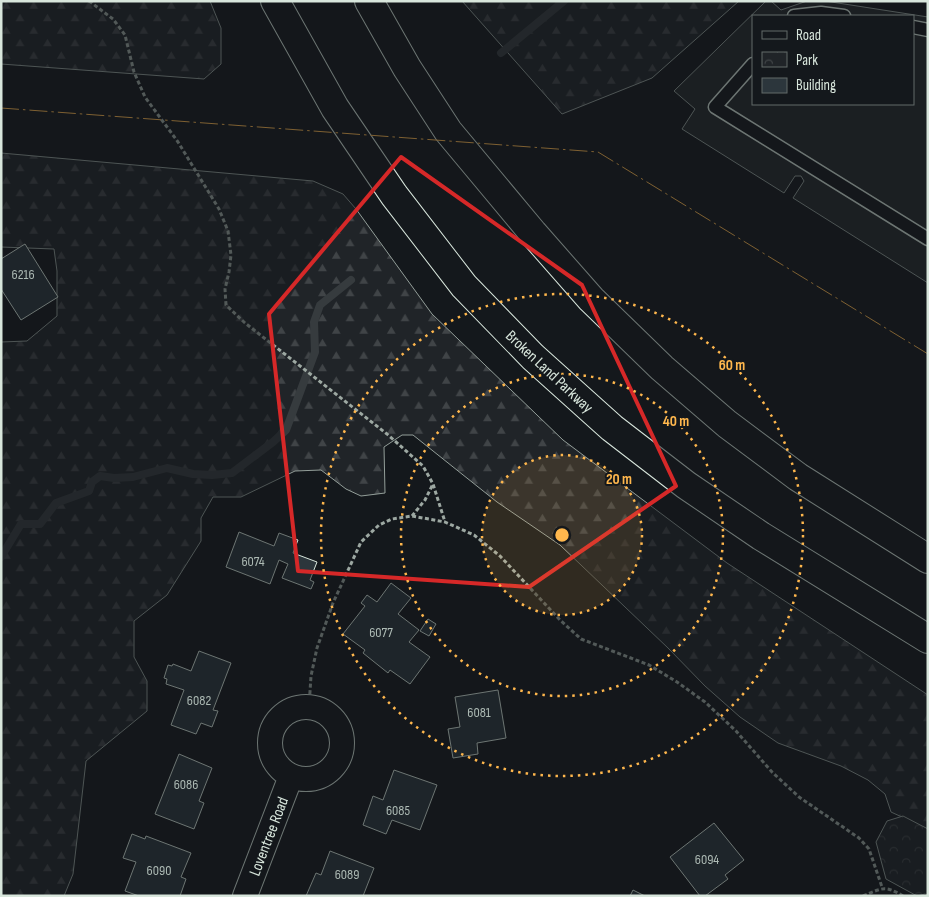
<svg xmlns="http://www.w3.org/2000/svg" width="929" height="897" font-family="'Sofia Sans Condensed',sans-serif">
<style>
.forest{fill:url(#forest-firs);stroke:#939e99}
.park{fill:url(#park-crowns);stroke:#939e99}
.parking{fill:#24282b;stroke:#939e99;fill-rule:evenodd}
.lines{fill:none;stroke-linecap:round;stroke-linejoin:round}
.stream{stroke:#363b3e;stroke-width:8}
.building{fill:#2c363c;stroke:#d8e6dc}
.lane-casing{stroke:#d8e6dc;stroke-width:15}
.street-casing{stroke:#d8e6dc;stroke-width:26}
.primary-casing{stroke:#d8e6dc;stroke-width:30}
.path{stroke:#9da8a2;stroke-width:3;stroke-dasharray:4 2.5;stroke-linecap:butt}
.lane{stroke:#14181c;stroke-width:12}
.street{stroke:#14181c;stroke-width:24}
.primary{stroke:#14181c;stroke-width:28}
.power{stroke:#ffb74d;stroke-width:1;stroke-dasharray:18 4 2.5 4;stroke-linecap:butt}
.marked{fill:none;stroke:#d62828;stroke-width:4;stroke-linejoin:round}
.ring{fill:none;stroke:#ffb74d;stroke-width:2.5;stroke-dasharray:2.5 5}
.labels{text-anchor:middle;stroke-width:4;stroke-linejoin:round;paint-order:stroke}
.number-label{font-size:14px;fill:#adbab4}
.street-label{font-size:16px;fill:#d8e6dc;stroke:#14181c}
.centre{fill:#ffb74d;stroke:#14181c;stroke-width:2.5}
.ring-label{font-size:15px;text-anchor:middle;font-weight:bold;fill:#ffb74d;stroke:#14181c;stroke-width:4;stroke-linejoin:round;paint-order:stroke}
</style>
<defs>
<pattern id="forest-firs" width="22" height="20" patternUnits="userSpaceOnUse" patternTransform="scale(1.25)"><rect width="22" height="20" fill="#202428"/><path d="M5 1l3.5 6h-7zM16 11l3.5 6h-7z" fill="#404447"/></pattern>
<pattern id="park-crowns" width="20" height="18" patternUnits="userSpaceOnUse" patternTransform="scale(1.25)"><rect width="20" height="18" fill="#202428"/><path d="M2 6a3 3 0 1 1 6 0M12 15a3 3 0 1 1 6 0" fill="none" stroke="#404447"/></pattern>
</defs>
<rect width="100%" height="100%" fill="#14181c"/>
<!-- forest -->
<path class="forest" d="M 1,1 L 210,1 L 221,28 L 221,64 L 204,79 L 1,64 Z
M 462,1 L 739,1 L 652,78 L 562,114 Z
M 1,153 L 313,181 L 343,194 L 356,209 L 432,314 L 563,440 L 727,563 L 928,695 L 928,829 L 891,812 L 885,794 L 868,780 L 841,766 L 778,743 L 740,717 L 705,686 L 668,648 L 560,545 L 497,502 L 413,435 L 402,435 L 384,447 L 385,493 L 361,496 L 346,489 L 321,470 L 295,471 L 241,497 L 213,497 L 201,518 L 201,541 L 167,595 L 134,621 L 134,657 L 147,681 L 147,711 L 86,761 L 73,874 L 64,896 L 1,896 L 1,342 L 27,341 L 57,316 L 57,271 L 54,249 L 1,247 Z"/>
<!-- park -->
<path class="park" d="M 903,816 L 928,829 L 928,895 L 925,894 L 917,896 L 886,879 L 876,842 L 887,821 Z"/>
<!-- parking -->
<path class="parking" d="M 766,1 L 771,1 L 781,10 L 807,1 L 825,1 L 928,17 L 928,283 L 793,198 L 804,181 L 801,176 L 795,176 L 784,193 L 682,129 L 695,109 L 674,91 ZM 753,16 L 913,16 L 913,104 L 753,104 Z"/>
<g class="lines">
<!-- stream -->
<path class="stream" d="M 501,53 L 564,1
M 1,557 L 21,524 L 40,524 L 56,503 L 89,491 L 92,482 L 100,476 L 114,478 L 133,477 L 167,468 L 193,474 L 212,475 L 232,473 L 273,442 L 286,430 L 315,352 L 314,322 L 320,305 L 351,280"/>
</g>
<!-- building -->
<path class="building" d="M 25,244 L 58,297 L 21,320 L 1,289 L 1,259 Z
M 239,532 L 274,546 L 279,533 L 298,540 L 293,553 L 317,562 L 310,580 L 314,582 L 311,589 L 282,578 L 288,564 L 279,560 L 270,584 L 226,567 Z
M 391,583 L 411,598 L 398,614 L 419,630 L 409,642 L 430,657 L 410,684 L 390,670 L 388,673 L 363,653 L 365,650 L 343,634 L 365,606 L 361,603 L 367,595 L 377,602 Z
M 428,619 L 436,624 L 429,636 L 420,631 Z
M 199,651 L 231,663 L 213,710 L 218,711 L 212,727 L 201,723 L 196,734 L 171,725 L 184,690 L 166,684 L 167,679 L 164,678 L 168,665 L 172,666 L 173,664 L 191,671 Z
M 498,690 L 506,738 L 477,743 L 478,754 L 453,758 L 448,729 L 460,727 L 455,697 Z
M 179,754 L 212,768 L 199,801 L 204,803 L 194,829 L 155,814 Z
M 394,770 L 437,785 L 420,830 L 392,820 L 386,834 L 363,825 L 373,796 L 383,800 Z
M 714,823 L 744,860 L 725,875 L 728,879 L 705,896 L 700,896 L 670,857 Z
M 132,834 L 145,839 L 146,836 L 191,853 L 181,877 L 186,879 L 180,896 L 139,896 L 125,891 L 136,862 L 123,858 Z
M 330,851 L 374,868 L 363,896 L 306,896 L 316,873 L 321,875 Z
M 633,890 L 645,896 L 630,896 Z"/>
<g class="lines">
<defs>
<path id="lane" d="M 794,16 L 821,13 L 844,16
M 913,27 L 928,30
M 753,64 L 715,107 L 928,239"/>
<path id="street" d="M270 743a36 36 0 1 1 72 0a36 36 0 1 1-72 0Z
M 245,896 L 291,776"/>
<path id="primary" d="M 275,1 L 335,108 L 394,195 L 464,286 L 533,357 L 612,428 L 686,485 L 761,536 L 928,639
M 369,1 L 407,68 L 448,131 L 533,233 L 591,299 L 662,368 L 727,424 L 798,477 L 928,559"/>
</defs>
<!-- lane casing -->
<use href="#lane" class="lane-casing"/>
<!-- street casing -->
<use href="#street" class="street-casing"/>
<!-- primary casing -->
<use href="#primary" class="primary-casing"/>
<!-- path -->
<path class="path" d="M 89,1 L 113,19 L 125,35 L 134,72 L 145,97 L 178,142 L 219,209 L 228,231 L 231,255 L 229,272 L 225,289 L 226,305 L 245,323 L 387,434 L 423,466 L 433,484 L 445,522
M 412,516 L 425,500 L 433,484
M 309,707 L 311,676 L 317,648 L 333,603 L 361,542 L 379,525 L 392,519 L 412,516 L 445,522 L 474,535 L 500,556 L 560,620 L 581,639 L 649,665 L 677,682 L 705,702 L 736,731 L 772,772 L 799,797 L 859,838 L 869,849 L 882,887
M 863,896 C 882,888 885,885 903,896"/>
<!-- lane -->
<use href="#lane" class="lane"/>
<!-- street -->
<use href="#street" class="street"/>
<!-- primary -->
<use href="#primary" class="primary"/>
<!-- power -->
<path class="power" d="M 1,108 L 598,152 L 928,354"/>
</g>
<!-- marked area -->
<path d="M0 0H929V897H0ZM 401,157 L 582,285 L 676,486 L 529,587 L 298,571 L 269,314 Z" fill="#14181c" fill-opacity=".55" fill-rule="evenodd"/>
<path class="marked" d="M 401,157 L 582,285 L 676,486 L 529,587 L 298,571 L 269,314 Z"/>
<!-- distance rings -->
<circle cx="562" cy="535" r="80" fill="#ffb74d" fill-opacity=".12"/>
<g class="ring">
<circle cx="562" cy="535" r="80"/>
<circle cx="562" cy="535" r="161"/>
<circle cx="562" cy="535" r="241"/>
</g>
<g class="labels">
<!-- number labels -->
<g class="number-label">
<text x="23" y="279">6216</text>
<text x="253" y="566">6074</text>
<text x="381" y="637">6077</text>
<text x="199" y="705">6082</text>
<text x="479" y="717">6081</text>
<text x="186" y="789">6086</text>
<text x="398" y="815">6085</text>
<text x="707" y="864">6094</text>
<text x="159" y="875">6090</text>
<text x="347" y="879">6089</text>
</g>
<!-- street labels -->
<g class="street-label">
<text transform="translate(550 371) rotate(43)" y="6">Broken Land Parkway</text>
<text transform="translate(268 836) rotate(-69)" y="6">Loventree Road</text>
</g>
</g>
<circle cx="562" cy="535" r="8" class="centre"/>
<g class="ring-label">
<text x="732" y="370">60 m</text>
<text x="676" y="426">40 m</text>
<text x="619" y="484">20 m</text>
</g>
<!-- border -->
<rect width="929" height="897" fill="none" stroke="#d8e6dc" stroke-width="5"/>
<!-- legend -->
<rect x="752" y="15" width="162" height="90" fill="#14181c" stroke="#626a69"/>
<rect x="762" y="31" width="25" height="8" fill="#14181c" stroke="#626a69"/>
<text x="796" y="40" font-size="15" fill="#d8e6dc">Road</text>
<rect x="762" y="52" width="25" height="15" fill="url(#park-crowns)" stroke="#626a69"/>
<text x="796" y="65" font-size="15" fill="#d8e6dc">Park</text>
<rect x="762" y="78" width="25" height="15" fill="#2c363c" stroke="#626a69"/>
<text x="796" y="90" font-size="15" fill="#d8e6dc">Building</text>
</svg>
